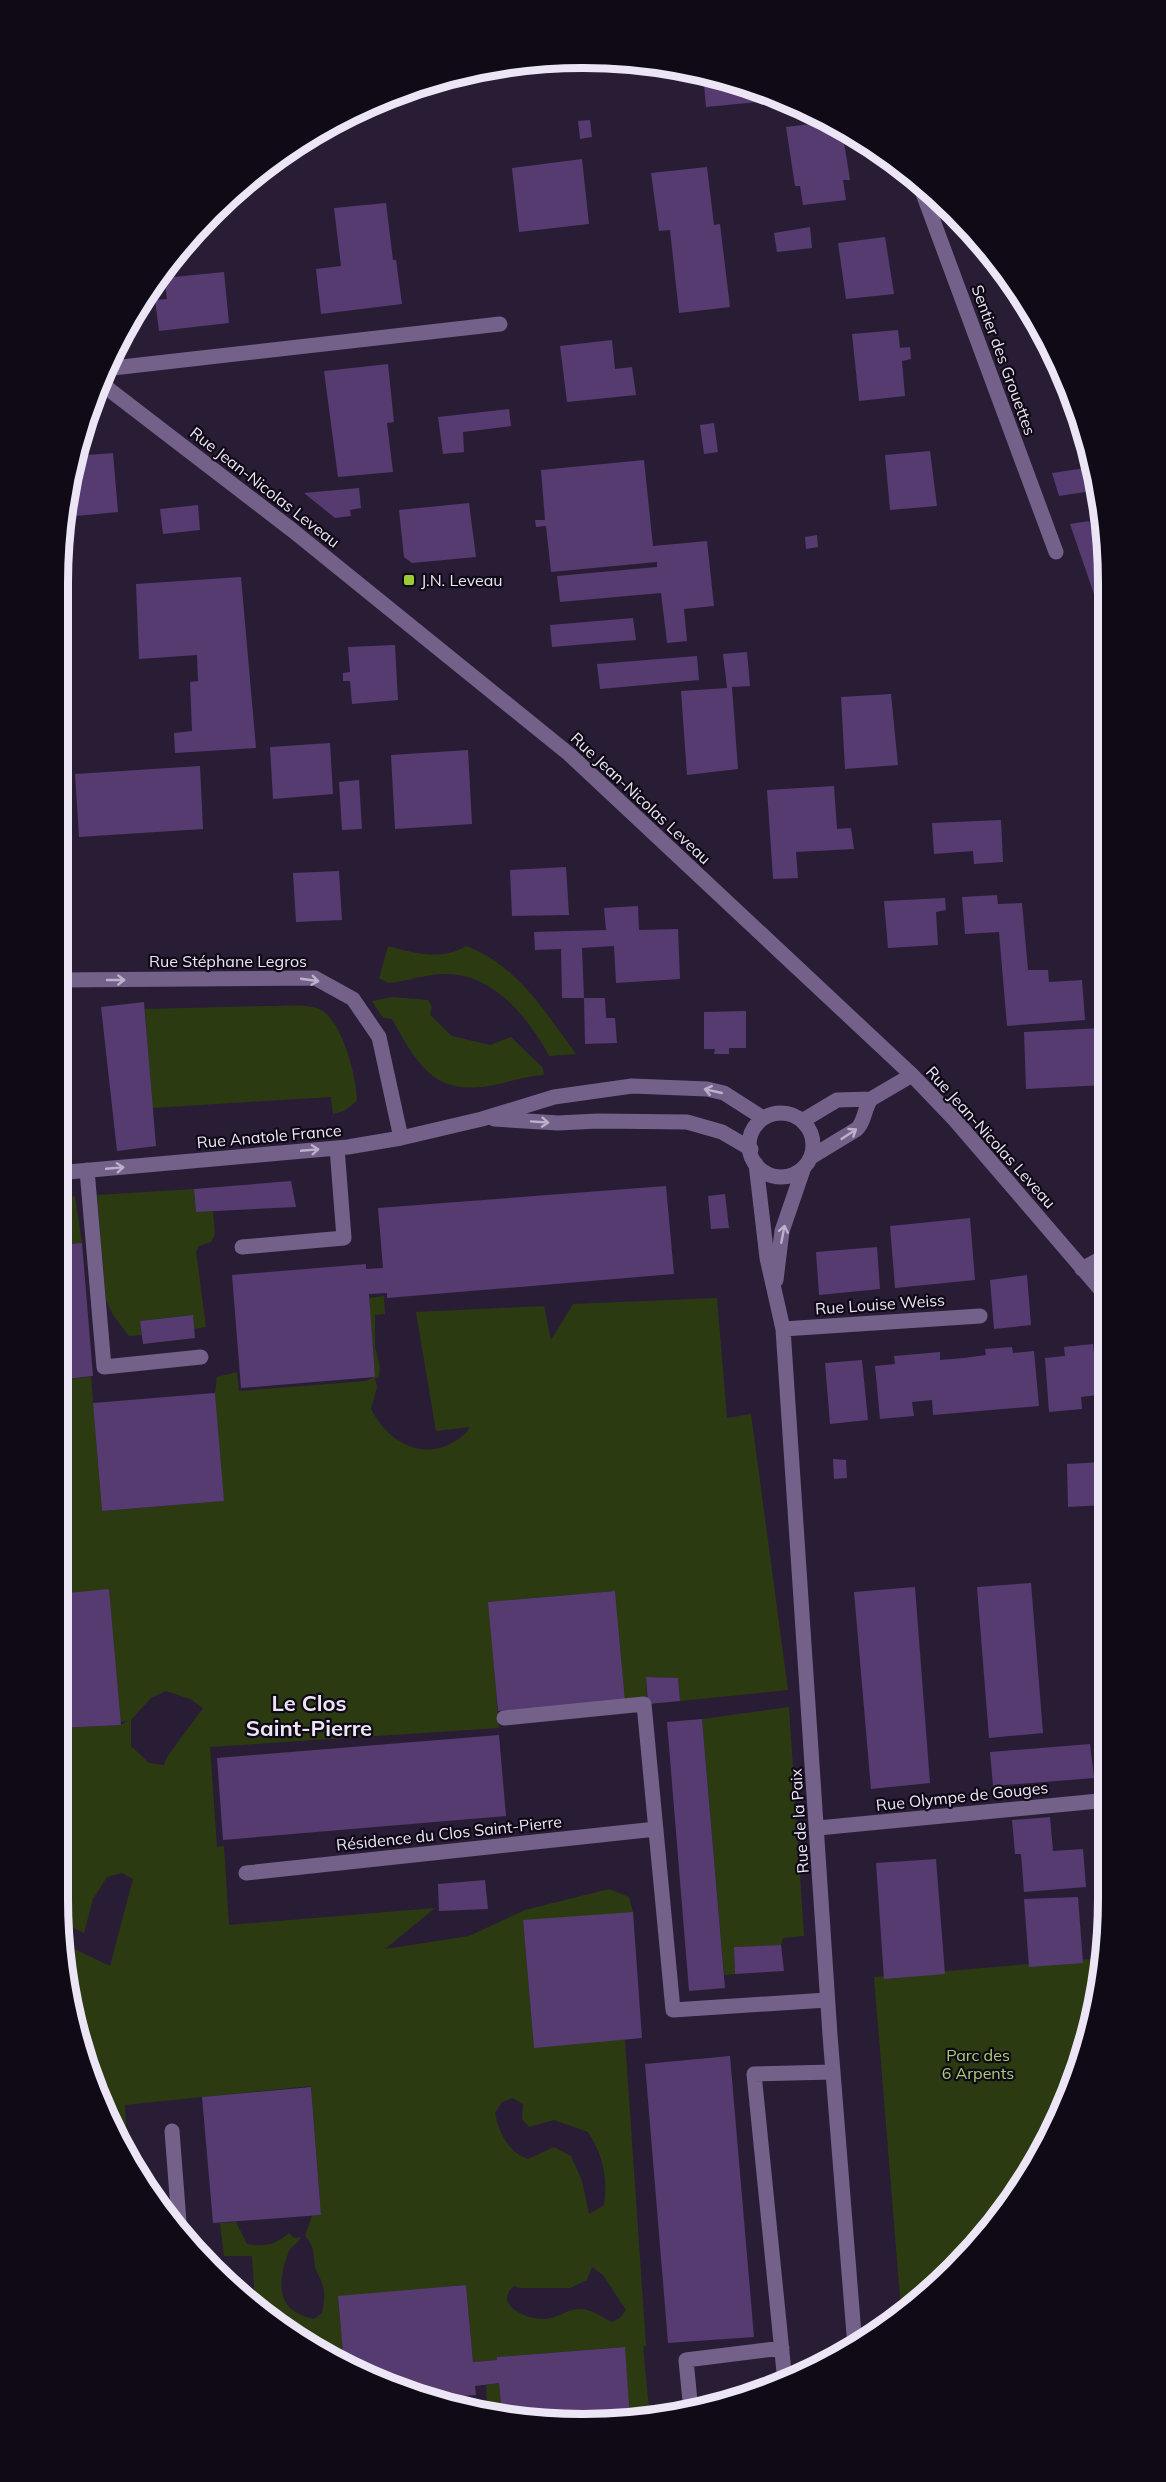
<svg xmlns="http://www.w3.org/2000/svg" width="1166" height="2482" font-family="Mulish,sans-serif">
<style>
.green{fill:#2c3a12;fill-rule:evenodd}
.building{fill:#553b70}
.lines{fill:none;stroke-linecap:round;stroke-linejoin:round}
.minor{stroke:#74618a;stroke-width:15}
.oneway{stroke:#bcb0cb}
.poi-dot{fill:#9bcb33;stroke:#0f0a15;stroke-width:2}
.labels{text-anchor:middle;stroke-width:4.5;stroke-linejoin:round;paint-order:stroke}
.street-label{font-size:16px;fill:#ece5f6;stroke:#0f0a15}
.poi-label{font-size:16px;fill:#ece5f6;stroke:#0f0a15;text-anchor:start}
.park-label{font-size:16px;fill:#acce75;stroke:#0f0a15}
.district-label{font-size:22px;font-weight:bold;fill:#ece5f6;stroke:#0f0a15}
.rim{fill:none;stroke:#ece5f6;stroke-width:8}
</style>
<rect width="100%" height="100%" fill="#291d36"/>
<!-- green -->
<path class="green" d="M 388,946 C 413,953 443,961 466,946 C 517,965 545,1012 576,1054 L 549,1056 C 529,1018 494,975 448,974 C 428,973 409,981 389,983 L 379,978 Z
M 393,997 L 428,1000 L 432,1007 L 430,1015 L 452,1036 L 490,1045 L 511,1037 L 543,1068 L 544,1075 C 527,1076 515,1080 499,1084 C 436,1098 420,1069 392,1019 L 383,1018 L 372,1001 Z
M 268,1006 C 283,1007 304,1003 319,1009 C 342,1018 357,1079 357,1101 L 344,1111 L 333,1114 L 331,1097 L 152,1108 L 145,1009 Z
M 194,1189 L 196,1212 L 213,1211 L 215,1234 L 211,1242 L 199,1246 L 196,1251 L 206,1327 L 194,1329 L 192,1315 L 140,1321 L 142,1335 L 129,1336 L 113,1315 L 106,1300 L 97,1195 Z
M 75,1196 L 82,1243 L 57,1245 L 57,1198 Z
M 384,1296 L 385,1314 L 375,1315 L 375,1347 L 380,1367 L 379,1377 L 375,1379 L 377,1387 L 371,1409 C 387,1440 419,1461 452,1443 C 460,1438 465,1436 470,1427 L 436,1431 L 416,1312 L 544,1306 L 551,1340 L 573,1304 L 717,1298 L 727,1418 L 751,1414 L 788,1690 L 680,1701 L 678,1678 L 646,1677 L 647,1698 L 625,1701 L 615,1591 L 489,1602 L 499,1728 L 210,1747 L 217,1847 L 224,1846 L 229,1925 L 435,1908 L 385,1949 L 469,1936 L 525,1910 L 609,1889 L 629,1897 L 633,1912 L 523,1921 L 534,2047 L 625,2039 L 646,2346 L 643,2346 L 650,2420 L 630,2420 L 624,2347 L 497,2357 L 497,2360 L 473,2362 L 466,2285 L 338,2297 L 344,2361 C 323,2366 272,2315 255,2301 L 252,2256 L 224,2256 L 220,2223 L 236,2222 L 247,2244 C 265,2247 275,2245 289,2233 L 294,2238 L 301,2237 C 299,2243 291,2246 289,2251 C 277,2282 275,2311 314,2319 L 322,2313 C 326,2294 325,2288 317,2272 C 311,2259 318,2250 305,2236 L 312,2216 L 321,2215 L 311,2086 L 125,2105 L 128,2163 L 85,2068 L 64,1944 L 110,1966 L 133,1879 L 122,1873 L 107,1877 L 93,1899 L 84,1933 L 61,1922 L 57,1899 L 57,1728 L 120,1725 L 128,1721 L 119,1722 L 109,1590 L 57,1594 L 57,1380 L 91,1377 L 102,1511 L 223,1501 L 215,1393 L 217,1377 L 237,1372 L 239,1391 L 366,1381 L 375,1377 L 369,1298 ZM 166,1691 L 190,1699 L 203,1708 L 167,1757 L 164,1765 L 149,1763 L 131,1746 L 131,1720 L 151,1698 ZM 513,2098 L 523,2104 L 522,2119 L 529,2127 L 554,2120 L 588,2132 C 603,2155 608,2178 604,2205 L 589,2214 L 582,2181 L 571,2156 L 554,2147 L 528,2159 C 508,2152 499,2133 495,2113 L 502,2102 ZM 592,2267 L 603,2275 L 626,2310 L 620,2318 L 612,2322 C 600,2316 591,2308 577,2309 C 566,2310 556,2319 545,2319 C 528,2320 492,2305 514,2286 L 520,2288 L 570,2288 L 587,2280 Z
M 789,1707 L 804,1936 L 783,1938 L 781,1945 L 734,1947 L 735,1974 L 724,1975 L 702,1719 Z
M 1103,1958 L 1099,2002 L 1069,2100 L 978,2246 L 901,2309 L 874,1977 Z
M 499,2383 L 502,2416 L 488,2415 L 486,2385 Z"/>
<!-- building -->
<path class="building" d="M 703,72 L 757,89 L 758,102 L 706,107 Z
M 590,120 L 592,137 L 580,139 L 578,121 Z
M 827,122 L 842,130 L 850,180 L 843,180 L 846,200 L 803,205 L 800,186 L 795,186 L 786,127 Z
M 582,159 L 589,224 L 519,232 L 512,168 Z
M 707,167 L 714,225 L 720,224 L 730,307 L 679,313 L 670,230 L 659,231 L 651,173 Z
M 386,203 L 393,260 L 396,260 L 402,304 L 321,314 L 316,269 L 341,266 L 334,208 Z
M 810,227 L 812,248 L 777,252 L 774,233 Z
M 967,229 L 979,241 L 972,244 Z
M 885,237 L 894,294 L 846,299 L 838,243 Z
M 224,272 L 229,323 L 159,331 L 155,300 L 167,299 L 164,278 Z
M 898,330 L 900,348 L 910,347 L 911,359 L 902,361 L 905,396 L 859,401 L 852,334 Z
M 612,340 L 615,369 L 632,367 L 636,395 L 567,402 L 560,346 Z
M 388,364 L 394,422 L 387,423 L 393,472 L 338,477 L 324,371 Z
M 509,409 L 511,426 L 463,432 L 464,452 L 443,454 L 438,417 Z
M 714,423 L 718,452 L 704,454 L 700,425 Z
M 930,451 L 937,506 L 890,510 L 885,455 Z
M 113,453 L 118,512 L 66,517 L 67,481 L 75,456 Z
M 644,460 L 653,546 L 707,541 L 714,606 L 684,609 L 687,641 L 667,643 L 661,593 L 560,602 L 557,576 L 657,567 L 657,562 L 551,572 L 546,526 L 536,527 L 535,520 L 545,520 L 541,470 Z
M 1092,467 L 1098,490 L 1059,496 L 1052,473 Z
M 359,488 L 361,508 L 350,510 L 351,516 L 335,518 L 304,493 Z
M 469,503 L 476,557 L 412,563 L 404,557 L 399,510 Z
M 198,505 L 200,530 L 163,534 L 160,509 Z
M 1089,521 L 1101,557 L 1105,556 L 1105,601 L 1097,603 L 1070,524 Z
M 817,535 L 818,547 L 806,549 L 805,537 Z
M 241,577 L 256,748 L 175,753 L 174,733 L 192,731 L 190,682 L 198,681 L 197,655 L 139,659 L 136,584 Z
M 633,618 L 636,640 L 552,647 L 550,625 Z
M 395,645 L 398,700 L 352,704 L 350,681 L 343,681 L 343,673 L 350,672 L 348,647 Z
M 747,652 L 750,686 L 732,687 L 738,769 L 687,775 L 681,691 L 727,688 L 723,654 Z
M 697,656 L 699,680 L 600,689 L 597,664 Z
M 891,694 L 898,765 L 845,769 L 841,697 Z
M 330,743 L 333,794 L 273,799 L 270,747 Z
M 468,750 L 472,824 L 395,829 L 391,755 Z
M 200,766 L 203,829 L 79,837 L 75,774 Z
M 359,780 L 362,829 L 342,830 L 339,782 Z
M 834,786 L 837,829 L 851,828 L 854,849 L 796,852 L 798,878 L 773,879 L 767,790 Z
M 1001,820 L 1003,862 L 974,864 L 973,851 L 934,854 L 932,823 Z
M 566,867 L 569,915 L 512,916 L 510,870 Z
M 339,871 L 342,920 L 296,922 L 293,873 Z
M 997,895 L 998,904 L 1022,903 L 1028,970 L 1048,970 L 1049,982 L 1082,980 L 1085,1020 L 1007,1026 L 999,932 L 965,934 L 962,897 Z
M 945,898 L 946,910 L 936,912 L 938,945 L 888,948 L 884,901 Z
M 638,906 L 639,930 L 678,929 L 680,979 L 616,983 L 614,946 L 582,948 L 584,998 L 562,998 L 561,949 L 535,950 L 534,932 L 606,930 L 604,908 Z
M 584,998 L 605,998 L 606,1018 L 615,1018 L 617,1043 L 585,1044 Z
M 144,1002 L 156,1146 L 117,1151 L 101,1007 Z
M 746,1011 L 746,1048 L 729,1048 L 729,1054 L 714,1054 L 715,1049 L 704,1049 L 704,1012 Z
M 1101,1028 L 1105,1085 L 1026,1089 L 1024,1032 Z
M 291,1181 L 296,1207 L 196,1212 L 194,1189 Z
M 666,1186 L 674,1274 L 387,1298 L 387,1293 L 369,1294 L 375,1377 L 241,1388 L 232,1275 L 366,1264 L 366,1269 L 383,1268 L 378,1208 Z
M 725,1194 L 729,1228 L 711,1229 L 708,1196 Z
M 970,1218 L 975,1280 L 895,1288 L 890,1226 Z
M 82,1243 L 93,1376 L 57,1380 L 57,1245 Z
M 877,1247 L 880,1289 L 819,1295 L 816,1252 Z
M 1027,1275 L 1031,1325 L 994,1329 L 990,1280 Z
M 193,1315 L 195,1338 L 143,1344 L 140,1321 Z
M 1093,1344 L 1098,1395 L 1081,1397 L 1082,1409 L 1049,1412 L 1045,1358 L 1065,1356 L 1064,1347 Z
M 1012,1347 L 1013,1353 L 1034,1351 L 1039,1406 L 933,1415 L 932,1400 L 912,1402 L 914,1416 L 880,1419 L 875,1366 L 895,1364 L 894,1356 L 940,1352 L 940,1360 L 964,1358 L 986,1355 L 985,1349 Z
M 862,1360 L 868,1420 L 830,1424 L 825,1363 Z
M 215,1393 L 224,1501 L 102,1511 L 93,1403 Z
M 833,1459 L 846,1460 L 847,1478 L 834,1479 Z
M 1103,1462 L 1104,1505 L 1068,1507 L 1067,1464 Z
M 1031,1583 L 1043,1733 L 989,1738 L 977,1587 Z
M 915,1587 L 930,1783 L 871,1789 L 854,1592 Z
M 109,1589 L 121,1725 L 57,1728 L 57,1594 Z
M 615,1591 L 625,1701 L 498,1711 L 488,1602 Z
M 646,1677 L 678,1678 L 680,1701 L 648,1704 Z
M 702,1719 L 725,1988 L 689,1991 L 667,1722 Z
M 499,1735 L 506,1816 L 223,1840 L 217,1758 Z
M 1090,1744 L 1094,1778 L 993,1786 L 990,1752 Z
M 1050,1817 L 1053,1851 L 1083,1849 L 1086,1887 L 1024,1892 L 1021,1854 L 1015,1854 L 1012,1820 Z
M 936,1859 L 945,1974 L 884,1979 L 876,1863 Z
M 485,1880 L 488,1909 L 439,1911 L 438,1884 Z
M 1078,1897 L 1083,1963 L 1029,1967 L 1024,1899 Z
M 633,1912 L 642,2038 L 534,2048 L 523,1920 Z
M 781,1945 L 784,1971 L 735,1974 L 734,1947 Z
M 730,2056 L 754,2337 L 668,2343 L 645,2064 Z
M 311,2087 L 321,2215 L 213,2223 L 202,2097 Z
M 466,2285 L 473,2362 L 497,2360 L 497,2357 L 625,2347 L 630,2420 L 502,2416 L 499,2383 L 475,2386 L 476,2395 L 434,2398 L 344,2364 L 338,2296 Z"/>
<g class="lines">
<!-- minor -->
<path class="minor" d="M 918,180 L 1056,552
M 104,369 L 500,324
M 98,381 L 292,530 L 569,754 L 912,1075 L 955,1120 L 1107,1297
M 57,980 L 315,978 L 353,999 L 379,1037 L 401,1138
M749 1145a32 32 0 1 1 64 0a32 32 0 1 1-64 0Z
M 494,1119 L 558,1123 L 598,1121 L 687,1122 L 722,1132 L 751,1149
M 802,1121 L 837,1100 L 871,1099 L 912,1075
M 811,1157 L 857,1129 C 865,1121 864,1109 871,1099
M 756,1164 L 767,1258 L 783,1329 L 830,2035 L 855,2347
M 87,1170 L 104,1367 L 201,1357
M 57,1173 L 348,1147 L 401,1138 L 482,1119 L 554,1097 L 632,1086 L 707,1089 L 724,1093 L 763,1118
M 242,1247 L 344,1238 L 337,1148
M 1082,1269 L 1107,1255
M 776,1280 L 782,1231 L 804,1167
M 783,1329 L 980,1316
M 504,1718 L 644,1704 L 673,2010 L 827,2000
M 818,1828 L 1109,1800
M 246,1873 L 656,1829
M 172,2131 L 180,2235
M 785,2382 L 754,2074 L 832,2072
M 691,2411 L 686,2360 L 782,2348"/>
</g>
<!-- one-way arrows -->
<defs><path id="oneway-shaft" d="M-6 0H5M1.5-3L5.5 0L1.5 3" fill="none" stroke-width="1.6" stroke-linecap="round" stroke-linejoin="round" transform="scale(1.5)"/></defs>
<g class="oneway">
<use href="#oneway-shaft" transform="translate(116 980)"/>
<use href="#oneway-shaft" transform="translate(310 980) rotate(8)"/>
<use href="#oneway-shaft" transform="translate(713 1091) rotate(-167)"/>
<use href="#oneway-shaft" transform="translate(540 1122) rotate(4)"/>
<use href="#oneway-shaft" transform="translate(849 1134) rotate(-33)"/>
<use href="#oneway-shaft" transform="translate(310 1150) rotate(-5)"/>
<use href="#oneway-shaft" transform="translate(115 1168) rotate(-5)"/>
<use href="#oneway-shaft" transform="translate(783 1234) rotate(-79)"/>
</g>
<!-- markers -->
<rect class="poi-dot" x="403" y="574" width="12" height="12" rx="3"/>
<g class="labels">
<!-- street labels -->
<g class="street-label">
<text transform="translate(1004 360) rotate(70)" y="6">Sentier des Grouettes</text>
<text transform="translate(265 487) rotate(38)" y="6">Rue Jean-Nicolas Leveau</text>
<text transform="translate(641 798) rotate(43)" y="6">Rue Jean-Nicolas Leveau</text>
<text x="228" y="967">Rue Stéphane Legros</text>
<text transform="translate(269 1136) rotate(-5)" y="6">Rue Anatole France</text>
<text transform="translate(991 1137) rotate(48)" y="6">Rue Jean-Nicolas Leveau</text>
<text transform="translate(880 1304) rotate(-4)" y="6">Rue Louise Weiss</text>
<text transform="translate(962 1796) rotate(-6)" y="6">Rue Olympe de Gouges</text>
<text transform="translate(799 1821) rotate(-94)" y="6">Rue de la Paix</text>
<text transform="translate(449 1833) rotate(-6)" y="6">Résidence du Clos Saint-Pierre</text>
</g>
<!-- poi labels -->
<g class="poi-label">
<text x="421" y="586">J.N. Leveau</text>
</g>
<!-- park labels -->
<g class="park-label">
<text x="978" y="2061">Parc des<tspan x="978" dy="18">6 Arpents</tspan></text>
</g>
<!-- district labels -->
<g class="district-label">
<text x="309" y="1711">Le Clos<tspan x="309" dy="25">Saint-Pierre</tspan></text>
</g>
</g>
<!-- crop -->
<path d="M0 0H1166V2482H0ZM583 68H583A515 515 0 0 1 1098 583V1899A515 515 0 0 1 583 2414H583A515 515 0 0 1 68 1899V583A515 515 0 0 1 583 68Z" fill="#0f0a15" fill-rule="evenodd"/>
<path class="rim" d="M583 68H583A515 515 0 0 1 1098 583V1899A515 515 0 0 1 583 2414H583A515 515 0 0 1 68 1899V583A515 515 0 0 1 583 68Z"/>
</svg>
